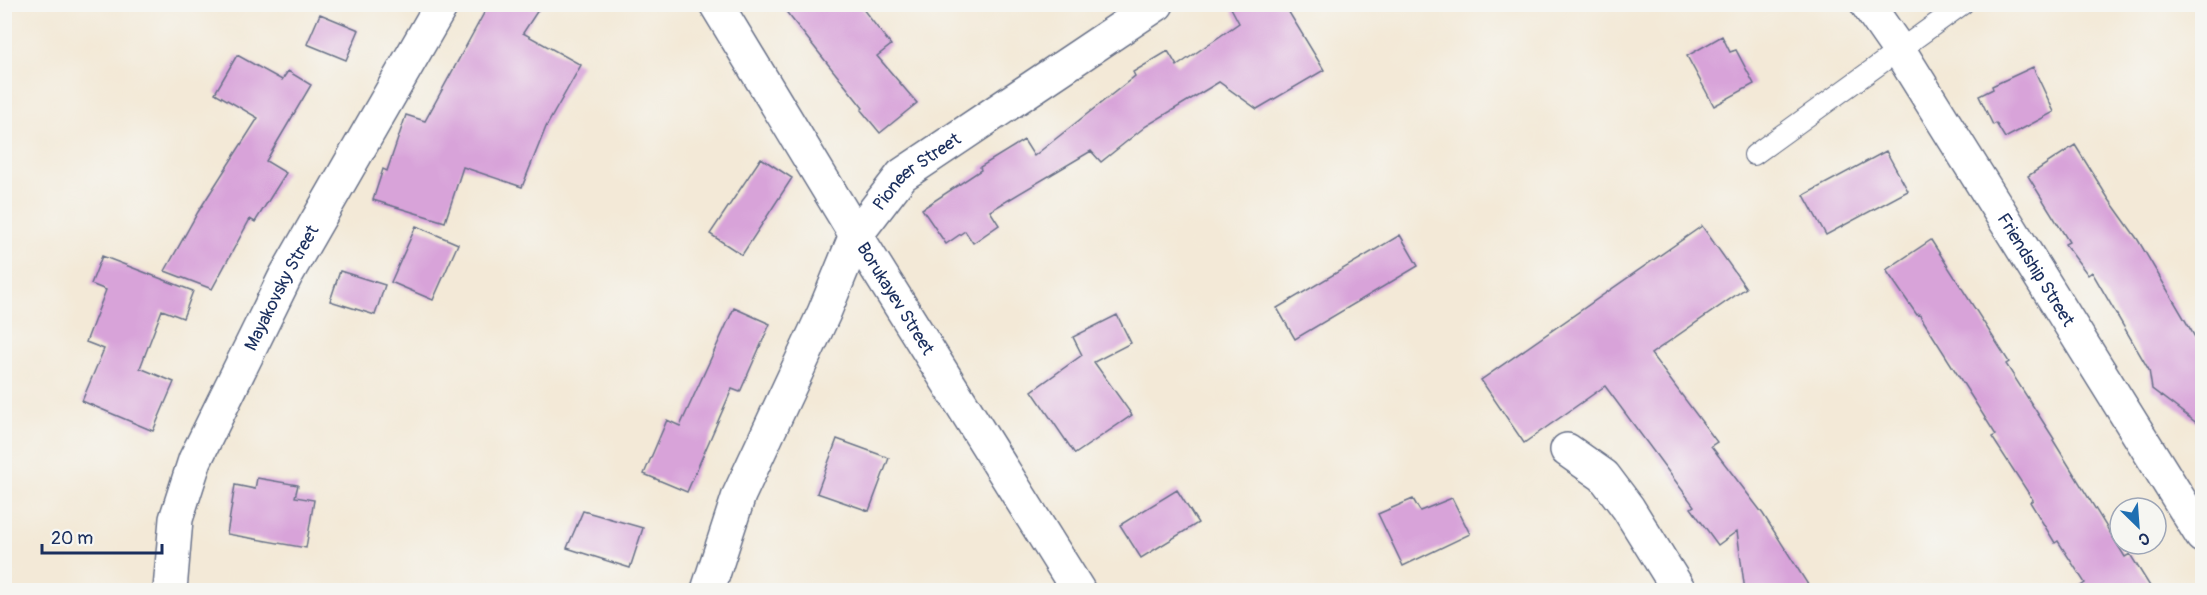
<svg xmlns="http://www.w3.org/2000/svg" width="2207" height="595" font-family="Pangolin,sans-serif">
<style>
.building{fill:#d8a3d9}
.lines{fill:none;stroke-linecap:round;stroke-linejoin:round}
.service-casing{stroke:#677088;stroke-width:22}
.minor-casing{stroke:#677088;stroke-width:36}
.tertiary-casing{stroke:#677088;stroke-width:36}
.service{stroke:#fff;stroke-width:20}
.minor{stroke:#fff;stroke-width:33}
.tertiary{stroke:#fff;stroke-width:33}
.labels{text-anchor:middle;stroke-width:4.5;stroke-linejoin:round;paint-order:stroke}
.street-label{font-size:18px;fill:#1b2f5e;stroke:#f6f6f2}
</style>
<rect width="100%" height="100%" fill="#f6f6f2"/>
<filter id="ink" filterUnits="userSpaceOnUse"><feTurbulence type="fractalNoise" baseFrequency=".0167" numOctaves="2"/><feDisplacementMap in="SourceGraphic" scale="12" xChannelSelector="R" yChannelSelector="G"/><feConvolveMatrix kernelMatrix="1 2 1 2 8 2 1 2 1" color-interpolation-filters="sRGB"/></filter>
<filter id="wash" filterUnits="userSpaceOnUse"><feTurbulence type="fractalNoise" baseFrequency=".008" numOctaves="4" result="noise"/><feDisplacementMap in="SourceGraphic" scale="24" xChannelSelector="R" yChannelSelector="G"/><feGaussianBlur stdDeviation="1.35" result="paint"/><feColorMatrix in="noise" values="0 0 0 0 0 0 0 0 0 0 0 0 0 0 0 0 0 1.4 0 .05"/><feComposite in="paint" operator="in"/></filter>
<g filter="url(#wash)">
<rect width="100%" height="100%" fill="#f3e9d7"/>
<g id="blocks">
<!-- building -->
<path class="building" d="M 489,4 L 542,4 L 523,33 L 581,65 L 546,127 L 522,187 L 463,167 L 445,222 L 373,200 L 383,169 L 387,171 L 406,115 L 425,121 Z
M 780,4 L 859,4 L 891,45 L 877,56 L 917,103 L 880,133 L 861,110 L 863,108 Z
M 1229,4 L 1284,4 L 1324,70 L 1257,109 L 1219,82 L 1146,126 L 1101,162 L 1091,151 L 990,211 L 999,225 L 973,243 L 965,231 L 946,244 L 922,209 L 981,170 L 980,167 L 1024,140 L 1034,156 L 1135,76 L 1133,72 L 1168,51 L 1177,66 L 1239,23 Z
M 320,14 L 359,30 L 346,60 L 307,44 Z
M 1722,36 L 1730,52 L 1736,50 L 1754,84 L 1714,106 L 1687,56 Z
M 237,55 L 282,80 L 288,71 L 311,85 L 266,161 L 286,173 L 255,222 L 250,219 L 212,289 L 165,271 L 198,212 L 258,118 L 215,93 Z
M 2033,67 L 2054,112 L 2005,138 L 1996,123 L 1993,125 L 1979,96 L 1993,89 L 1992,86 Z
M 2075,145 L 2108,198 L 2138,240 L 2202,349 L 2202,427 L 2152,389 L 2149,370 L 2092,272 L 2088,275 L 2065,244 L 2069,242 L 2028,176 Z
M 1886,151 L 1908,191 L 1826,235 L 1804,195 Z
M 761,158 L 792,178 L 742,255 L 710,234 Z
M 416,226 L 458,244 L 433,300 L 391,282 Z
M 1702,226 L 1746,288 L 1651,354 L 1717,442 L 1711,446 L 1763,514 L 1812,591 L 1745,591 L 1737,531 L 1718,545 L 1691,508 L 1694,506 L 1605,386 L 1524,443 L 1481,380 Z
M 1400,235 L 1418,266 L 1295,339 L 1277,308 Z
M 1931,240 L 2009,362 L 2006,364 L 2054,439 L 2053,440 L 2125,557 L 2130,554 L 2153,591 L 2073,591 L 2085,583 L 2058,541 L 2055,543 L 2030,502 L 2033,500 L 1992,437 L 1996,435 L 1919,314 L 1917,315 L 1886,270 Z
M 102,256 L 193,291 L 183,318 L 162,310 L 140,368 L 174,382 L 153,431 L 82,401 L 104,349 L 86,342 L 106,290 L 91,284 Z
M 340,271 L 385,285 L 375,315 L 330,301 Z
M 734,308 L 770,324 L 740,392 L 732,389 L 687,492 L 644,474 L 667,420 L 680,426 Z
M 1117,315 L 1131,343 L 1094,362 L 1132,415 L 1075,454 L 1032,391 L 1082,355 L 1073,337 Z
M 837,439 L 889,458 L 869,511 L 817,493 Z
M 257,478 L 298,485 L 295,497 L 314,500 L 306,548 L 227,534 L 235,485 L 255,489 Z
M 1177,490 L 1198,523 L 1141,558 L 1120,525 Z
M 1452,498 L 1470,534 L 1403,566 L 1378,514 L 1413,499 L 1420,511 Z
M 583,511 L 643,528 L 630,568 L 567,548 Z"/>
</g>
</g>
<g filter="url(#ink)">
<use href="#blocks" fill-opacity="0" stroke="#677088" stroke-width="1.5"/>
<g class="lines">
<defs>
<path id="service" d="M 1754,155 L 1963,4"/>
<g id="minor">
<path id="s1" d="M 1867,4 L 1899,50 L 2202,536"/>
<path d="M 1567,450 L 1604,476 L 1628,508 L 1679,590"/>
<path id="s2" d="M 170,590 L 176,519 L 195,460 L 285,277 L 442,4"/>
<path id="s3" d="M 708,590 L 739,495 L 824,313 L 856,235 L 902,175 L 1157,4"/>
</g>
<g id="tertiary">
<path id="s4" d="M 716,4 L 856,235 L 1078,590"/>
</g>
</defs>
<!-- service casing -->
<use href="#service" class="service-casing"/>
<!-- minor casing -->
<use href="#minor" class="minor-casing"/>
<!-- tertiary casing -->
<use href="#tertiary" class="tertiary-casing"/>
<!-- service -->
<use href="#service" class="service"/>
<!-- minor -->
<use href="#minor" class="minor"/>
<!-- tertiary -->
<use href="#tertiary" class="tertiary"/>
</g>
</g>
<g class="labels">
<!-- street labels -->
<g class="street-label">
<text dy="6" stroke="none"><textPath href="#s3" startOffset="474">Pioneer Street</textPath></text>
<text dy="6" stroke="none"><textPath href="#s1" startOffset="315">Friendship Street</textPath></text>
<text dy="6" stroke="none"><textPath href="#s2" startOffset="326">Mayakovsky Street</textPath></text>
<text dy="6" stroke="none"><textPath href="#s4" startOffset="345">Borukayev Street</textPath></text>
</g>
</g>
<!-- margin -->
<rect width="2207" height="595" fill="none" stroke="#f6f6f2" stroke-width="24"/>
<!-- north arrow -->
<g transform="translate(2138 526) rotate(155)"><circle r="28" fill="#f6f6f2" stroke="#9ea6b7" stroke-width="1.5"/>
<path d="M0-4.5L10 22L0 15L-10 22Z" fill="#1f6fb2"/>
<text y="-9" font-size="16" font-weight="bold" text-anchor="middle" fill="#1b2f5e">С</text>
</g>
<!-- scale -->
<path d="M42 544v9h120v-9" fill="none" stroke="#1b2f5e" stroke-width="3"/>
<text x="51" y="544" font-size="18" fill="#1b2f5e" stroke="#f6f6f2" stroke-width="4.5" paint-order="stroke">20 m</text>
</svg>
